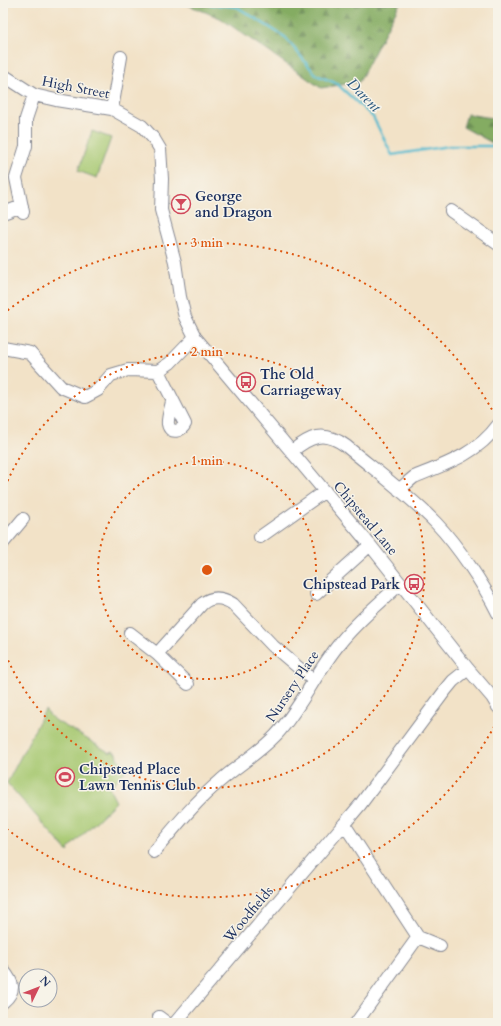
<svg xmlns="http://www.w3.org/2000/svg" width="501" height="1026" font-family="Cardo,serif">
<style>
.forest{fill:url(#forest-firs);stroke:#506e60}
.park{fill:#a6c870;stroke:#607c67}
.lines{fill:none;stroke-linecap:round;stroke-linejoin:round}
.stream{stroke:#53bbd0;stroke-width:2.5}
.minor-casing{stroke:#868892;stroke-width:14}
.minor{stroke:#fff;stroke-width:12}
.ring{fill:none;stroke:#de5710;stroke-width:2;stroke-dasharray:2 4}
.labels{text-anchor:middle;stroke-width:3;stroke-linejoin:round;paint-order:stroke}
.street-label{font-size:14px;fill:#1b2f5e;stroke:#f7f3e8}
.poi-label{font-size:14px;font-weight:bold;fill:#1b2f5e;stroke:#f7f3e8;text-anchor:start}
.water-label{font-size:15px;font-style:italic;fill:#2c5980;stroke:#f7f3e8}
.centre{fill:#de5710;stroke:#f7f3e8;stroke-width:2}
.ring-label{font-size:12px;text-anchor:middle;font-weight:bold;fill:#de5710;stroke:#f7f3e8;stroke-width:3;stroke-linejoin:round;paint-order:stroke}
</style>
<defs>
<pattern id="forest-firs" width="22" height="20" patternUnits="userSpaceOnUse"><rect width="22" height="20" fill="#84ac62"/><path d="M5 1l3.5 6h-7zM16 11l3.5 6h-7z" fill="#6b8c54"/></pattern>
</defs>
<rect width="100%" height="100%" fill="#f7f3e8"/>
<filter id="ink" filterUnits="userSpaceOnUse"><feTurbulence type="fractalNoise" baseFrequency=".025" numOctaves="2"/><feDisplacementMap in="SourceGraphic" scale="8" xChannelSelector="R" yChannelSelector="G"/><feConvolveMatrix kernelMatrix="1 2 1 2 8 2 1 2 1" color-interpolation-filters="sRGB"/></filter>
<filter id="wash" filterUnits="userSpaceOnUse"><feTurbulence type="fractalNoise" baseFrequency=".012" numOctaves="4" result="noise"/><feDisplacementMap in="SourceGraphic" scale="16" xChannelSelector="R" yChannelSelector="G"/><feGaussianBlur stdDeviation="0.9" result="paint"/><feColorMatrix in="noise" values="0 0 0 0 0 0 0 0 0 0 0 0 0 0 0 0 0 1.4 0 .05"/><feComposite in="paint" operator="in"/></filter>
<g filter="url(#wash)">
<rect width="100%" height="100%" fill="#f2e2c7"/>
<!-- forest -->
<path class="forest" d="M 183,3 L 400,3 L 359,82 L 321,88 L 220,18 Z
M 467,114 L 498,119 L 498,146 L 463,127 Z"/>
<!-- park -->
<path class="park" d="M 92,131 L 111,138 L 97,178 L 78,171 Z
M 45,710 L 54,720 L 74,731 L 110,753 L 112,751 L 116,753 L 117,758 L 128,768 L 109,788 L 116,802 L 68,849 L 69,851 L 68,852 L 7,783 Z"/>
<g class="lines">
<!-- stream -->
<path class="stream" d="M 198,3 L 237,7 L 285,37 L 316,75 L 336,83 L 373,117 L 392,155 L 449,146 L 498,146"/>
</g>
</g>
<g filter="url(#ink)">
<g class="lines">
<defs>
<path id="minor" d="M 3,75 L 34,95 L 56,100 L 112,109 L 142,126 L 154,139 L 160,149 L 162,179 L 161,210 L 175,262 L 180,297 L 185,317 L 195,337 L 370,545 L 468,669 L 492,697 L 498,707
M 112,109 L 121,57
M 451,211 L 498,244
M 6,212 L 22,206
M 23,212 L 16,178 L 26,146 L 26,119 L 34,95
M 3,348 L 30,353 L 61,387 L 85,397 L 98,390 L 111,375 L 128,370 L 158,371 L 170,363 L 195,337
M 158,371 L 185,424 C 182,431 170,435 168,424 C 167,418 171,408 172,401
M 291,452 C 310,436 324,430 346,446 C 376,471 409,495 436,523 C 458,546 484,585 498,613
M 399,490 L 408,482 L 414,477 C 446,464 477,454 498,425
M 260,537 L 325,491
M 3,543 L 23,519
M 316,594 L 370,545
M 130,633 L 157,654 L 188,684
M 157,654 L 202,604 C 212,596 222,597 233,604 L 273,646 L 313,680
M 154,852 C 175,827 195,802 220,781 C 238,765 259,753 276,735 C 301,708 316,672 340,643 C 357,621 380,603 400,584
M 418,937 L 440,946
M 3,970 C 13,982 17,990 3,1002
M 159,1017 L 167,1023
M 175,1023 L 344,824
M 356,1023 L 418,937 L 344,824 L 360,805 L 444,692 L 453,681 L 468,669"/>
</defs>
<!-- minor casing -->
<use href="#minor" class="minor-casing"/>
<!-- minor -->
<use href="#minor" class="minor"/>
</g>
</g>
<!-- distance rings -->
<g class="ring">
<circle cx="207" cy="570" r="109"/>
<path d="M3 492A218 218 0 1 1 3 648"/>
<path d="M497 721A327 327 0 0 1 3 826M3 314A327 327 0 0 1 497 419"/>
</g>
<!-- icons -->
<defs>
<symbol id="bar-ring" viewBox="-11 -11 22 22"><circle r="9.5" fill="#f7f3e8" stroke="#d1495b" stroke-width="1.5"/><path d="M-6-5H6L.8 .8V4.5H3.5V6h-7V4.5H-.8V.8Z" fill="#d1495b"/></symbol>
<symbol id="bus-ring" viewBox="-11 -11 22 22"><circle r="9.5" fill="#f7f3e8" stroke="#d1495b" stroke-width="1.5"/><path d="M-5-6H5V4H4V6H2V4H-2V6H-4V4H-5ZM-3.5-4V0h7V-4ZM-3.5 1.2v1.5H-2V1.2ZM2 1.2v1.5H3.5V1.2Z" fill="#d1495b"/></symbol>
<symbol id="stadium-ring" viewBox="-11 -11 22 22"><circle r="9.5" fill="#f7f3e8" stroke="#d1495b" stroke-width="1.5"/><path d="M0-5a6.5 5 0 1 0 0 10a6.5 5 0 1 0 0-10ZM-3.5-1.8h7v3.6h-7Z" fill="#d1495b"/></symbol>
</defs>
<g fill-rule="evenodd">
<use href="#bar-ring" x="170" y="193" width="22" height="22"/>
<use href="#bus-ring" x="235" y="371" width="22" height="22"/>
<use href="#bus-ring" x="403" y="573" width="22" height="22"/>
<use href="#stadium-ring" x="54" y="766" width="22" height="22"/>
</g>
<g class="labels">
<!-- street labels -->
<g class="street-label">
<text transform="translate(76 87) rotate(11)" y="5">High Street</text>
<text transform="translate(366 518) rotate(50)" y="5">Chipstead Lane</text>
<text transform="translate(292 686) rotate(-56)" y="5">Nursery Place</text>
<text transform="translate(248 914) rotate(-50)" y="5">Woodfields</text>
</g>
<!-- poi labels -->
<g class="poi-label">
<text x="195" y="201">George<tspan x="195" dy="16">and Dragon</tspan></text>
<text x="260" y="379">The Old<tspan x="260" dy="16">Carriageway</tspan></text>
<text x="400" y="589" text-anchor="end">Chipstead Park</text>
<text x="79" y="774">Chipstead Place<tspan x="79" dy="16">Lawn Tennis Club</tspan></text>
</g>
<!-- water labels -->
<g class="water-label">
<text transform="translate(364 95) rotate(46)" y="5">Darent</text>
</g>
</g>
<circle cx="207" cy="570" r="6" class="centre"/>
<g class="ring-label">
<text x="207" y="247">3 min</text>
<text x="207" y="356">2 min</text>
<text x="207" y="465">1 min</text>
</g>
<!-- margin -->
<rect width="501" height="1026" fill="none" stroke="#f7f3e8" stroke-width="16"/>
<!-- north arrow -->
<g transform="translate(38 988) rotate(47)"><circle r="19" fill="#f7f3e8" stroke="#9fa5b1"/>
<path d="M0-3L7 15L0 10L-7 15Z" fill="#d1495b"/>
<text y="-6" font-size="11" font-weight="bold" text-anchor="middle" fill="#1b2f5e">N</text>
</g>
</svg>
